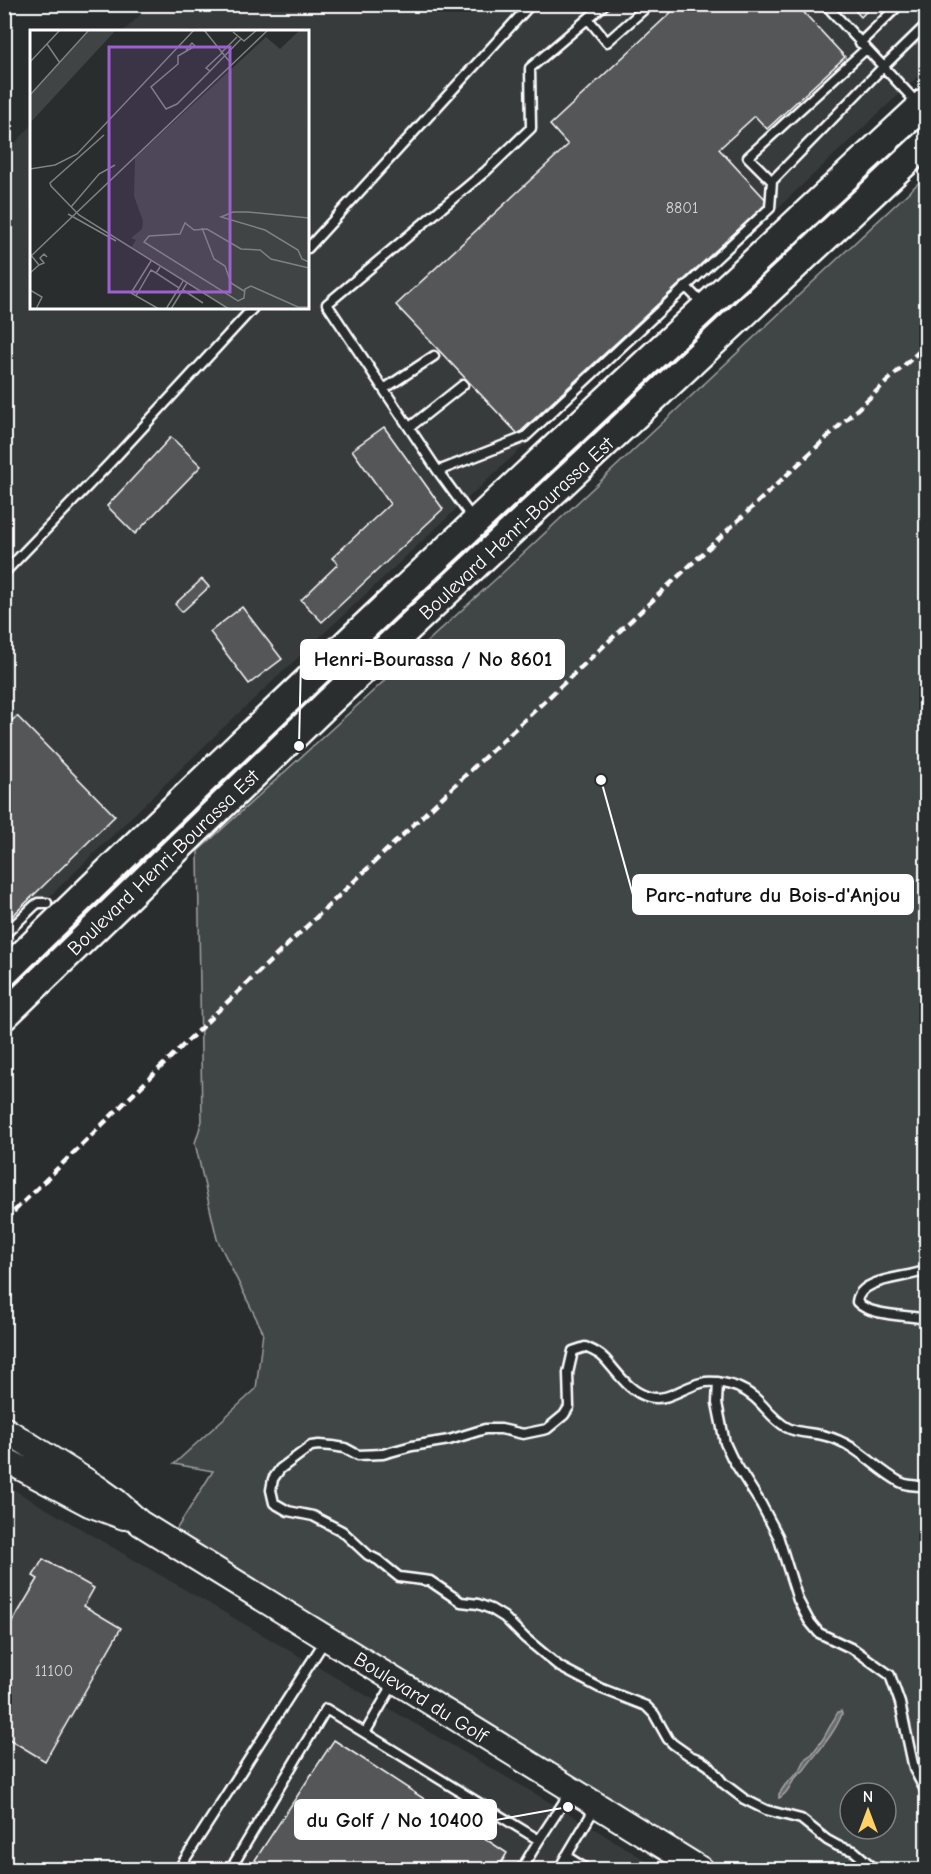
<svg xmlns="http://www.w3.org/2000/svg" width="931" height="1874" font-family="'Comic Neue',sans-serif">
<style>
.built{fill:#373a3b}
.green{fill:#414445;stroke:#a0a2a2;stroke-width:1.5;fill-rule:evenodd}
.water{fill:#6a6c6d;stroke:#a6a7a7;stroke-width:1.5}
.building{fill:#555758;stroke:#fff;stroke-width:1.5}
.lines{fill:none;stroke-linecap:round;stroke-linejoin:round}
.lane-casing{stroke:#fff;stroke-width:13}
.secondary-casing{stroke:#fff;stroke-width:28}
.primary-casing{stroke:#fff;stroke-width:32}
.lane{stroke:#2a2d2e;stroke-width:8}
.secondary{stroke:#2a2d2e;stroke-width:24}
.primary{stroke:#2a2d2e;stroke-width:27}
.rail{stroke:#fff;stroke-width:4.5;stroke-dasharray:9 4.5;stroke-linecap:butt}
.labels{text-anchor:middle;stroke-width:4.5;stroke-linejoin:round;paint-order:stroke}
.number-label{font-size:16px;fill:#d4d5d5}
.street-label{font-size:20px;fill:#fff;stroke:#2a2d2e}
.inset-road{fill:none;stroke:#7f8182;stroke-width:1.5}
.view{fill:#9c61cf;fill-opacity:0.15;stroke:#9c61cf;stroke-width:3}
.inset-edge{fill:none;stroke:#fff;stroke-width:3}
.leader{fill:none;stroke:#fff;stroke-width:2}
.callout-dot{fill:#fff;stroke:#2a2d2e;stroke-width:2}
.callout{fill:#fff;stroke:#fff;stroke-width:2}
.callout-label{font-size:21px;text-anchor:middle;font-weight:bold;fill:#111}
</style>
<rect width="100%" height="100%" fill="#2a2d2e"/>
<filter id="ink" filterUnits="userSpaceOnUse"><feTurbulence type="fractalNoise" baseFrequency=".0167" numOctaves="2"/><feDisplacementMap in="SourceGraphic" scale="12" xChannelSelector="R" yChannelSelector="G"/><feConvolveMatrix kernelMatrix="1 2 1 2 8 2 1 2 1" color-interpolation-filters="sRGB"/></filter>
<g filter="url(#ink)">
<!-- built -->
<path class="built" d="M 150,5 L 926,5 L 926,69 L 224,727 L 5,940 L 5,154 L 31,126 L 32,308 L 308,308 L 308,32 L 124,31 Z
M 4,1484 L 575,1817 L 660,1869 L 5,1869 Z"/>
<!-- green -->
<path class="green" d="M 926,176 L 926,1869 L 704,1869 L 169,1541 L 213,1471 L 174,1464 L 256,1389 L 263,1332 L 217,1239 L 195,1143 L 202,1121 L 198,851 L 498,577 ZM 850,1793 L 886,1793 L 886,1829 L 850,1829 Z"/>
<!-- water -->
<path class="water" d="M 841,1711 L 842,1714 C 834,1735 817,1752 804,1770 C 801,1773 796,1776 794,1780 C 789,1786 788,1794 779,1798 L 779,1794 L 785,1785 L 800,1770 L 806,1758 L 812,1754 L 823,1739 L 838,1712 Z"/>
<!-- building -->
<path class="building" d="M 680,4 L 796,4 L 845,57 L 767,129 L 755,116 L 719,149 L 768,202 L 518,434 L 396,305 L 568,145 L 550,125 Z
M 849,4 L 874,4 L 861,17 Z
M 384,427 L 443,509 L 322,622 L 301,600 L 338,564 L 332,558 L 390,504 L 352,450 Z
M 171,437 L 201,466 L 135,534 L 107,506 Z
M 202,579 L 209,587 L 182,612 L 175,604 Z
M 242,607 L 282,659 L 249,684 L 210,632 Z
M 17,716 L 115,816 L 4,924 L 4,728 Z
M 43,1559 L 94,1588 L 84,1606 L 121,1628 L 45,1761 L 4,1736 L 4,1636 L 38,1579 L 33,1576 Z
M 334,1740 L 507,1853 L 497,1870 L 270,1870 L 255,1860 Z"/>
<g class="lines">
<defs>
<path id="lane" d="M 605,4 L 530,68 L 531,128 L 486,171 L 327,304 L 438,471 L 525,437 L 770,208 L 772,181
M 825,4 L 919,105
M 589,20 L 607,42 L 650,4
M 860,43 L 900,4
M 866,49 L 748,157 L 772,181 L 883,67 L 926,25
M 914,116 L 926,129
M 308,248 L 531,4
M 686,287 L 703,304
M 384,389 L 434,356
M 410,427 L 463,385
M 438,471 L 473,519
M 4,573 L 109,464 L 253,308
M 4,935 L 34,906 L 38,903 L 47,903
M 926,1270 C 907,1279 859,1277 857,1302 C 869,1316 908,1315 926,1319
M 718,1382 L 717,1403 L 725,1443 L 732,1458 L 761,1504 L 778,1536 L 798,1600 L 809,1621 L 819,1633 L 855,1650 L 890,1675 L 900,1703 L 914,1769 L 926,1792
M 395,1681 L 365,1733 L 539,1840 L 571,1791
M 566,1856 L 588,1870
M 178,1870 L 326,1639
M 230,1870 L 326,1709 L 365,1733
M 521,1870 L 539,1840
M 558,1870 L 595,1808
M 876,1870 L 854,1851 L 838,1846 L 827,1840 L 801,1819 L 766,1810 L 744,1799 L 723,1783 L 709,1766 L 700,1760 L 690,1756 L 673,1744 L 668,1739 L 654,1714 L 646,1706 L 600,1688 L 560,1667 L 525,1638 L 504,1617 L 491,1609 L 478,1604 L 461,1602 L 430,1581 L 399,1577 L 378,1560 L 368,1555 L 342,1531 L 313,1516 L 288,1511 L 274,1503 L 271,1490 L 273,1479 L 280,1469 L 311,1446 L 319,1445 L 332,1446 L 345,1448 L 358,1455 L 383,1454 L 412,1446 L 449,1440 L 485,1429 L 501,1429 L 523,1434 L 547,1429 L 564,1415 L 569,1407 L 568,1373 L 573,1351 L 585,1347 C 592,1350 600,1353 605,1359 C 618,1373 629,1392 649,1397 C 668,1402 683,1387 701,1383 C 712,1380 725,1383 737,1387 C 762,1397 766,1415 786,1427 C 798,1434 813,1432 826,1436 C 857,1444 874,1468 900,1482 C 907,1486 918,1486 926,1486"/>
<path id="secondary" d="M 4,1429 L 96,1487 L 117,1502 L 140,1523 L 169,1541 L 702,1870
M 4,1459 L 89,1504 L 124,1517"/>
<path id="primary" d="M 4,973 C 306,677 617,390 926,102
M 4,1016 L 329,702 L 926,143"/>
</defs>
<!-- lane casing -->
<use href="#lane" class="lane-casing"/>
<!-- secondary casing -->
<use href="#secondary" class="secondary-casing"/>
<!-- primary casing -->
<use href="#primary" class="primary-casing"/>
<!-- lane -->
<use href="#lane" class="lane"/>
<!-- secondary -->
<use href="#secondary" class="secondary"/>
<!-- primary -->
<use href="#primary" class="primary"/>
<!-- rail -->
<path class="rail" d="M 4,1221 L 218,1011 L 473,768 L 926,345"/>
</g>
</g>
<g class="labels">
<!-- number labels -->
<g class="number-label">
<text x="682" y="213">8801</text>
<text x="54" y="1676">11100</text>
</g>
<!-- street labels -->
<g class="street-label">
<text transform="translate(516 528) rotate(-43)" y="7">Boulevard Henri-Bourassa Est</text>
<text transform="translate(163 862) rotate(-44)" y="7">Boulevard Henri-Bourassa Est</text>
<text transform="translate(421 1697) rotate(32)" y="7">Boulevard du Golf</text>
</g>
</g>
<!-- overview -->
<g transform="translate(30 30)">
<rect width="279" height="279" fill="#2a2d2e"/>
<path d="M 60,0 L 86,0 L 0,93 L 0,65 ZM 270,0 L 279,0 L 279,279 L 199,279 L 101,218 L 106,210 L 101,208 L 112,199 L 113,191 L 104,166 L 105,128 L 236,7 L 250,19 Z" fill="#414445"/>
<path class="inset-road" d="M 174,0 L 199,31M 203,2 L 214,11 L 227,0M 17,14 L 30,33M 156,20 L 162,13 L 165,16 L 148,26 L 148,34 L 121,57 L 136,79 L 147,74 L 180,41M 191,23 L 207,7M 192,23 L 176,38 L 180,41 L 211,9M 0,32 L 30,0M 0,65 L 59,0M 74,105 L 20,153 L 21,156 L 49,185 L 199,279M 0,139 L 25,135 L 47,124 L 164,0M 41,177 L 69,144 L 85,135M 38,184 L 86,211M 279,188 L 218,182 L 203,182 L 191,187 L 235,200 L 268,220 L 272,229 L 279,232M 172,198 L 184,229 L 195,236 L 201,253 L 214,261M 0,224 L 9,235 L 0,243M 0,227 L 238,0M 121,231 L 101,263 L 129,279M 9,235 L 14,233 L 10,228 L 14,224 L 17,227M 130,237 L 126,243 L 149,258 L 153,251M 279,238 L 241,229 L 230,220 L 211,219 L 177,199 L 164,200 L 155,193 L 150,204 L 119,206 L 114,212 L 208,271 L 214,268 L 215,259 L 221,256 L 268,277 L 279,277M 0,260 L 12,267 L 6,279M 153,260 L 173,273M 106,266 L 121,240 L 126,243M 136,279 L 149,258M 141,279 L 157,253"/>
<path class="view" d="M 79,17 L 200,17 L 200,262 L 79,262 Z"/>
<rect width="279" height="279" class="inset-edge"/>
</g>
<!-- callouts -->
<path class="leader" d="M299 746L301 659M601 780L633 895M568 1807L496 1820"/>
<g class="callout-dot">
<circle cx="299" cy="746" r="6"/>
<circle cx="601" cy="780" r="6"/>
<circle cx="568" cy="1807" r="6"/>
</g>
<g class="callout">
<rect x="301" y="640" width="263" height="39" rx="6"/>
<rect x="633" y="875" width="280" height="39" rx="6"/>
<rect x="295" y="1800" width="201" height="39" rx="6"/>
</g>
<g class="callout-label">
<text x="433" y="666">Henri-Bourassa / No 8601</text>
<text x="773" y="902">Parc-nature du Bois-d'Anjou</text>
<text x="395" y="1827">du Golf / No 10400</text>
</g>
<!-- margin -->
<rect width="931" height="1874" fill="none" stroke="#2a2d2e" stroke-width="24"/>
<rect x="12" y="12" width="907" height="1850" fill="none" stroke="#fff" stroke-width="2" filter="url(#ink)"/>
<!-- north arrow -->
<g transform="translate(868 1811)"><circle r="28" fill="#2a2d2e" stroke="#7f8182" stroke-width="1.5"/>
<path d="M0-4.5L10 22L0 15L-10 22Z" fill="#ffd166"/>
<text y="-9" font-size="16" font-weight="bold" text-anchor="middle" fill="#ffffff">N</text>
</g>
</svg>
